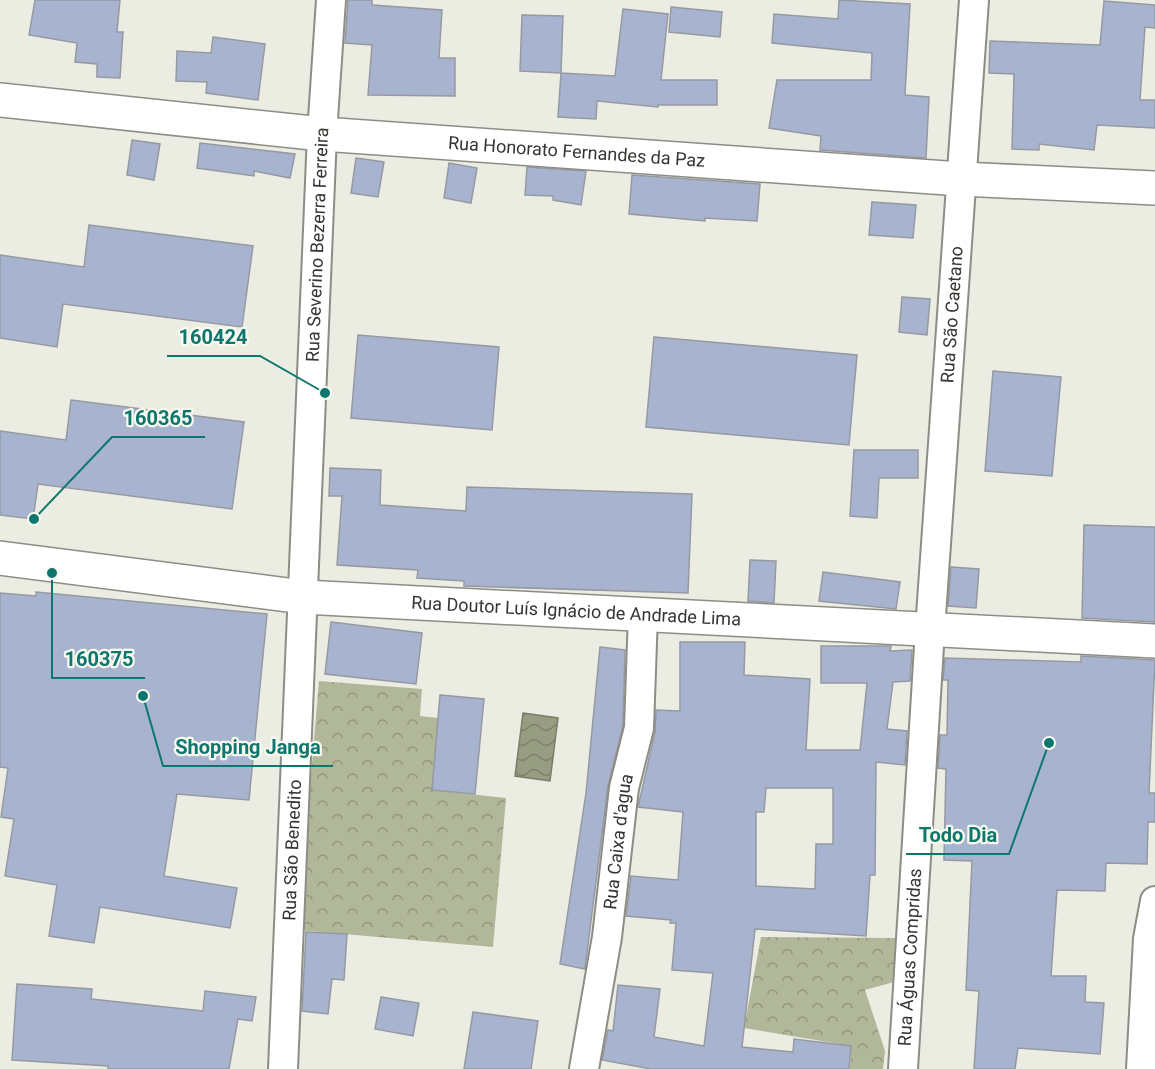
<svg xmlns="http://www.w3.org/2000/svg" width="1155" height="1069" font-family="Roboto,sans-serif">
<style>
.forest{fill:url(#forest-crowns)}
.water{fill:url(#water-waves);stroke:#7a7e69;stroke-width:1.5}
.building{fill:#a8b4cf;stroke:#9599a2;stroke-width:1.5;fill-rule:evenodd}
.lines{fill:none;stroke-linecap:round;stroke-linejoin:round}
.minor-casing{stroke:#8c8d84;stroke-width:32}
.secondary-casing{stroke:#8c8d84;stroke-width:36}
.minor{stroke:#fff;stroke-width:28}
.secondary{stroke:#fff;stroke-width:33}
.labels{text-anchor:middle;stroke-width:4.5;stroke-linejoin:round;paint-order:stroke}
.street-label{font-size:18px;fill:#353632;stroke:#f8faef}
.leader{fill:none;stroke:#0f766e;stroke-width:2}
.callout-dot{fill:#0f766e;stroke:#f8faef;stroke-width:2}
.callout-label{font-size:20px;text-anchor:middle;font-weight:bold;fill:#0f766e;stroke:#f8faef;stroke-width:4.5;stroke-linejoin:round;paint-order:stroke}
</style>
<defs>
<pattern id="forest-crowns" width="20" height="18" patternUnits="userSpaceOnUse" patternTransform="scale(1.5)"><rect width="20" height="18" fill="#b1b799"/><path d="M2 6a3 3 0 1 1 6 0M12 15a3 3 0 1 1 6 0" fill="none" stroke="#91967d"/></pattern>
<pattern id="water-waves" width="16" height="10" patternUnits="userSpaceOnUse" patternTransform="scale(1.5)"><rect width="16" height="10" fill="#979d80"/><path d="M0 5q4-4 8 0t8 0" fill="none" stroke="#7c8169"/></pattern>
</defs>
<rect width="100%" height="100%" fill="#ebede2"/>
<!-- forest -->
<path class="forest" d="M 319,681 L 422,689 L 420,716 L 438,718 L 432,790 L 506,798 L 493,947 L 298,930 Z
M 761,937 L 897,938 L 901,980 L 865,990 L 885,1051 L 883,1069 L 850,1069 L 851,1046 L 744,1028 Z"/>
<!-- water -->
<path class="water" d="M 523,713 L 558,718 L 550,781 L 515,776 Z"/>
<!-- building -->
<path class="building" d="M 35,0 L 120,0 L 117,32 L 123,32 L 120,78 L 97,77 L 97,64 L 75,62 L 77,43 L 29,35 Z
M 348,0 L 372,0 L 372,5 L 442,10 L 439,58 L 455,58 L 455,96 L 368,95 L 372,45 L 345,43 Z
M 839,0 L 910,4 L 905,95 L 929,97 L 926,158 L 820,150 L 821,136 L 769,128 L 777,80 L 871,80 L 872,53 L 772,43 L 774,14 L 838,19 Z
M 1104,1 L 1155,5 L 1155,28 L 1145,27 L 1140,100 L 1155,100 L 1155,128 L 1097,125 L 1094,150 L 1039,144 L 1039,150 L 1012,149 L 1014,74 L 989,73 L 990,41 L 1100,45 Z
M 671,7 L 722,12 L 720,37 L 669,32 Z
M 623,9 L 668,14 L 661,80 L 717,80 L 717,105 L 658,105 L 658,107 L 597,101 L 596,119 L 558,117 L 561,73 L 615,76 Z
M 522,15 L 563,16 L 561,73 L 520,71 Z
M 213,37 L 265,44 L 258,100 L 206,93 L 207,82 L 176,81 L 177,51 L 211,53 Z
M 132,140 L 160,144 L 154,180 L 127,175 Z
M 200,143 L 295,154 L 290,178 L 254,171 L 254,176 L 197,168 Z
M 356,158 L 384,162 L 378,197 L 351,193 Z
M 449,163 L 477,168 L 471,203 L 444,198 Z
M 527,167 L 586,171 L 581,205 L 553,200 L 553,196 L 525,195 Z
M 632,175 L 760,184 L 757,221 L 705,218 L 705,221 L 629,214 Z
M 872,202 L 916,205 L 913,238 L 869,235 Z
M 89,225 L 253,246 L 242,327 L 63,304 L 57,347 L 0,338 L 0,255 L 84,267 Z
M 902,297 L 930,299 L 927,335 L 899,332 Z
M 358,335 L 499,347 L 492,430 L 351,418 Z
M 654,337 L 857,355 L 849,445 L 646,427 Z
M 993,371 L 1061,377 L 1052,476 L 985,471 Z
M 71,400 L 244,422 L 232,509 L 38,484 L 33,519 L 0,515 L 0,431 L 66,440 Z
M 854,450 L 918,450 L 918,478 L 879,478 L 877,518 L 850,516 Z
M 330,468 L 381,470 L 380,505 L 466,511 L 467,487 L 692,494 L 688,593 L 464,586 L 464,581 L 417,578 L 418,570 L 337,565 L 342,496 L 329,496 Z
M 1084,525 L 1155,527 L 1155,622 L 1082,618 Z
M 750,560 L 776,561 L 774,603 L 748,601 Z
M 951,567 L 979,569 L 976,608 L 948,606 Z
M 823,572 L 900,582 L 896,609 L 819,601 Z
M 36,592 L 267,614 L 249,800 L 177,794 L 164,876 L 237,888 L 230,928 L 100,907 L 94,943 L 49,936 L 57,885 L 5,876 L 14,819 L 1,817 L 8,768 L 0,767 L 0,593 L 36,596 Z
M 331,622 L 422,633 L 416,684 L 325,674 Z
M 680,642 L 745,642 L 744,675 L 810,679 L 806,750 L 860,750 L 867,683 L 821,683 L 821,646 L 891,646 L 890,651 L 912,650 L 910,681 L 893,682 L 887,729 L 907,731 L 905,765 L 876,762 L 875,875 L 870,875 L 866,936 L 755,929 L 742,1047 L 793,1052 L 794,1039 L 851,1046 L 849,1069 L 651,1069 L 602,1060 L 608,1030 L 613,1031 L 618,985 L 660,989 L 654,1037 L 704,1046 L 713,973 L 672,970 L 676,923 L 670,923 L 671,920 L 626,916 L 631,876 L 678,880 L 683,812 L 638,807 L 655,732 L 656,710 L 680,711 ZM 766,788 L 833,788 L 833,844 L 816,844 L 815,889 L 756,886 L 756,812 L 764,812 Z
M 600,647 L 625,650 L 623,726 L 608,786 L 585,969 L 560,964 L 586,793 Z
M 1081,656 L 1155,660 L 1149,793 L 1155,793 L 1155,822 L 1148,822 L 1147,864 L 1106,863 L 1105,891 L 1057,890 L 1051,976 L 1086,976 L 1085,1002 L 1104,1003 L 1100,1054 L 1018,1048 L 1015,1069 L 974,1069 L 979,991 L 966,990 L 972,861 L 944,860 L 946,769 L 938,768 L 940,735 L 947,735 L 948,680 L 943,680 L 945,658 L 1081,662 Z
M 440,695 L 484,699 L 475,794 L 432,790 Z
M 306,932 L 347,934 L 344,980 L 332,979 L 328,1014 L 302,1011 Z
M 17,984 L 92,989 L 91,999 L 203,1011 L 205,991 L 256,997 L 252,1021 L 238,1019 L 229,1069 L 108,1069 L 108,1066 L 12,1060 Z
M 381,997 L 419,1003 L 413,1036 L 375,1029 Z
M 473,1012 L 538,1021 L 531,1069 L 464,1069 Z"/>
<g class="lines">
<defs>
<g id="minor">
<path id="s1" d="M 283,1069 L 322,134 L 331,0"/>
<path id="s2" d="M 584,1069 L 607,937 L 624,788 L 639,728 L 643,614"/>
<path id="s3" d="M 903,1069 L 930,630 L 974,0"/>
<path d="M 1141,1069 L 1148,939 L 1155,901"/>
</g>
<g id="secondary">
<path id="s4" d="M 0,100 L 322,134 L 961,179 L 1155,188"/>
<path id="s5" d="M 0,558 L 303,597 L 1155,641"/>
</g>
</defs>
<!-- minor casing -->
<use href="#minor" class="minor-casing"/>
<!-- secondary casing -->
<use href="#secondary" class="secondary-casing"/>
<!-- minor -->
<use href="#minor" class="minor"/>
<!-- secondary -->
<use href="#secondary" class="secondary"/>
</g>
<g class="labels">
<!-- street labels -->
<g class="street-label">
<text dy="6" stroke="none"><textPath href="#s4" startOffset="579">Rua Honorato Fernandes da Paz</textPath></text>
<text dy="6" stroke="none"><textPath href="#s1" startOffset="825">Rua Severino Bezerra Ferreira</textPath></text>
<text dy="6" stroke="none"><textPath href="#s3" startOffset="756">Rua São Caetano</textPath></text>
<text dy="6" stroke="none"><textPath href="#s5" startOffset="579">Rua Doutor Luís Ignácio de Andrade Lima</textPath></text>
<text dy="6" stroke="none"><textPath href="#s2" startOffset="230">Rua Caixa d'agua</textPath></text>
<text dy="6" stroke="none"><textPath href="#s1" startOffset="219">Rua São Benedito</textPath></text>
<text dy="6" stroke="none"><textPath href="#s3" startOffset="112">Rua Águas Compridas</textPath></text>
</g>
</g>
<!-- callouts -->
<path class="leader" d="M325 393L260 356H167M34 519L112 437H205M52 573L52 678H145M143 696L163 766H333M1049 743L1009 854H906"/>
<g class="callout-dot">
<circle cx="325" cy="393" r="6"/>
<circle cx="34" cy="519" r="6"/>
<circle cx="52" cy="573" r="6"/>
<circle cx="143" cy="696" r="6"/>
<circle cx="1049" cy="743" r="6"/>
</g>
<g class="callout-label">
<text x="213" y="344">160424</text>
<text x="158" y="425">160365</text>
<text x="99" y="666">160375</text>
<text x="248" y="754">Shopping Janga</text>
<text x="958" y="842">Todo Dia</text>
</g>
</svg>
